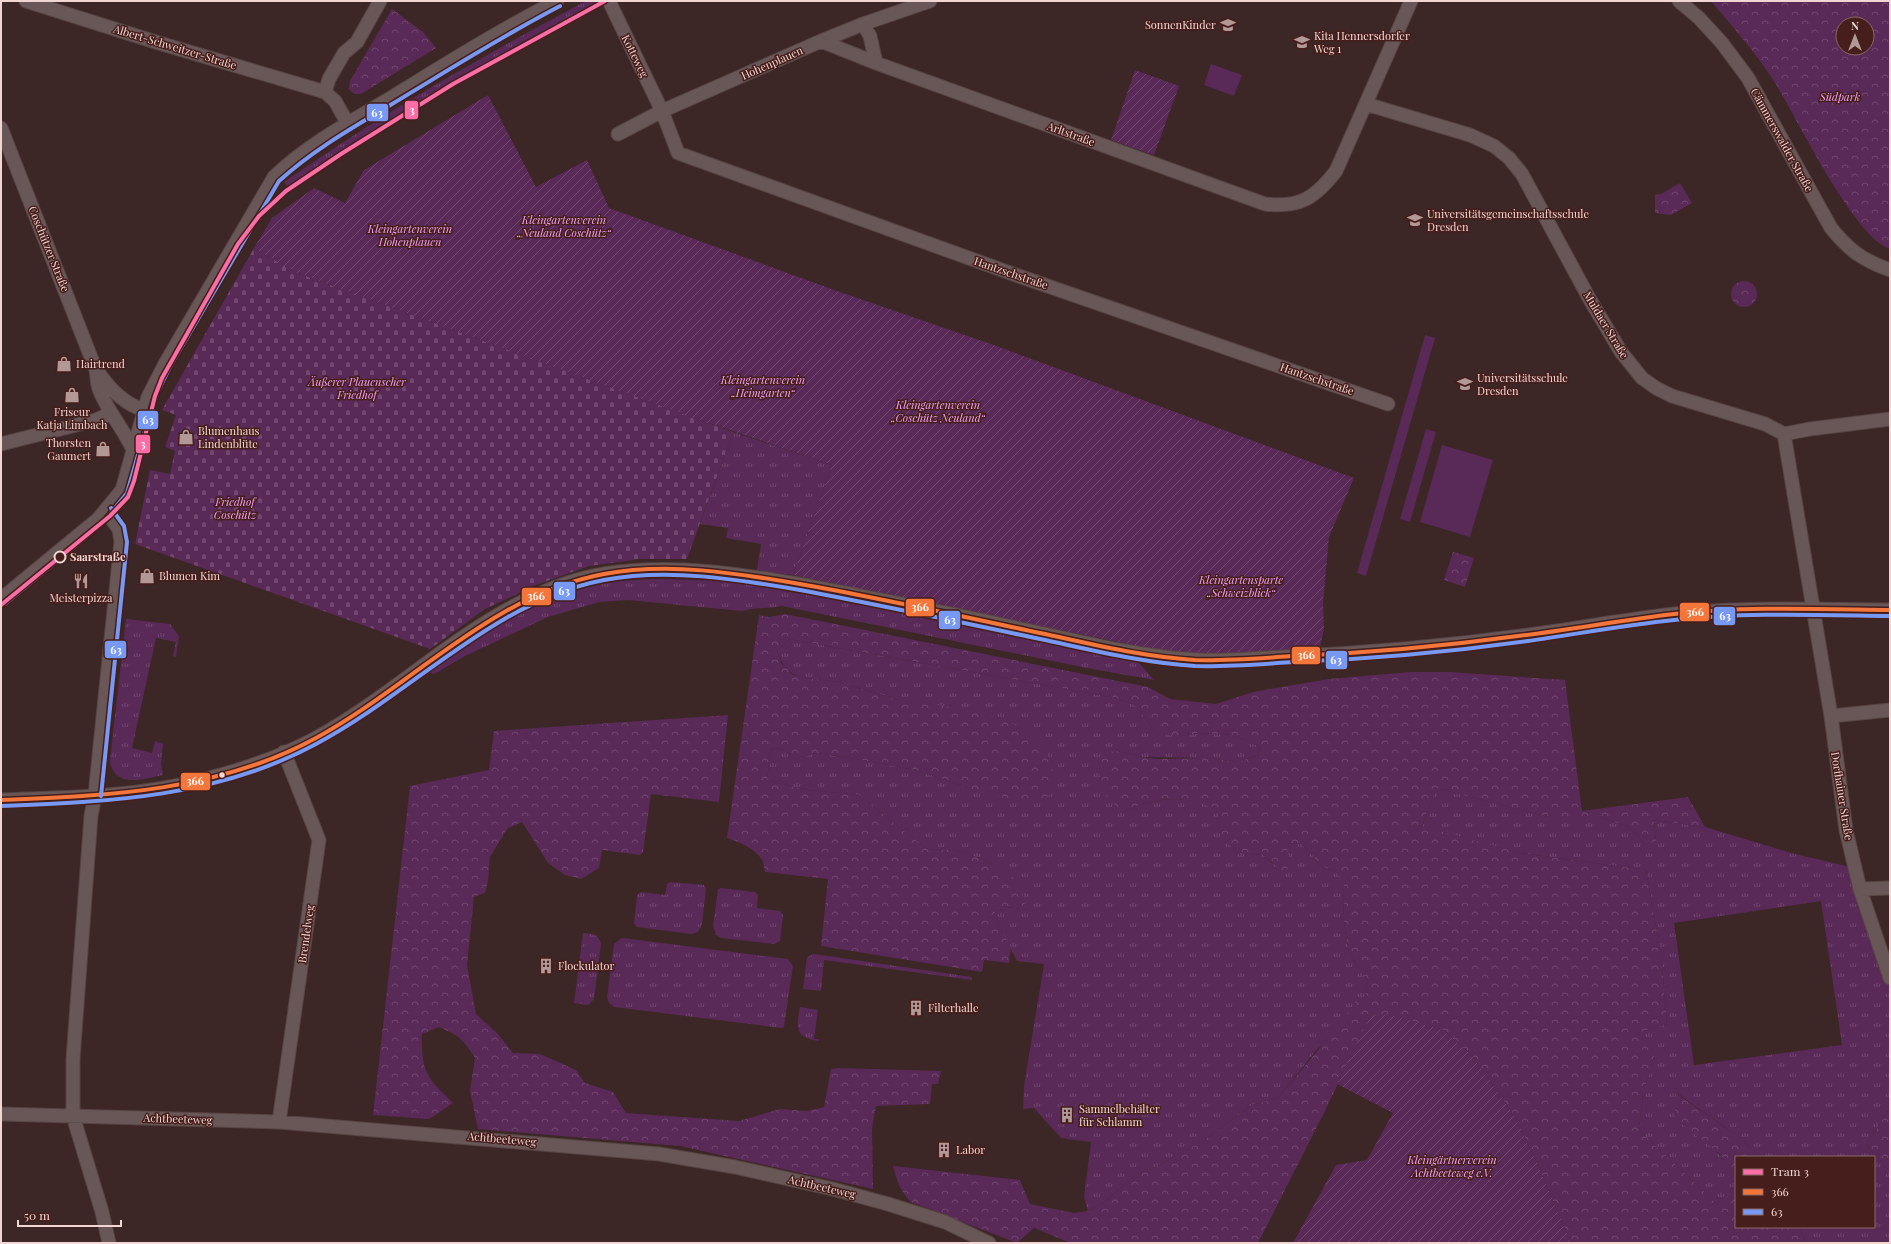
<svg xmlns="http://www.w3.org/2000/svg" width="1891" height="1244" font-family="'Playfair Display',serif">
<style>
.grass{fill:url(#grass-tufts);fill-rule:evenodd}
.forest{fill:url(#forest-crowns);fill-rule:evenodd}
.cemetery{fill:url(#cemetery-stones)}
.garden{fill:url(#garden-furrows)}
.pitch{fill:#592958}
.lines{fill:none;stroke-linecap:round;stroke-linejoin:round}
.minor-casing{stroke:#584343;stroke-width:15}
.minor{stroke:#685756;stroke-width:13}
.bus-1-casing{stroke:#461e1c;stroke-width:7}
.bus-2-casing{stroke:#461e1c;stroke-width:7}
.bus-1{stroke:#f5763a;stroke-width:4}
.bus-2{stroke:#7799f4;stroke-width:4}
.tram-1-casing{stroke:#461e1c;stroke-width:7}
.tram-1{stroke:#fb6da5;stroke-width:4}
.stop-dot{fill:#461e1c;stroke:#f2d6d3;stroke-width:2}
.bus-dot{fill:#f2d6d3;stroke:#461e1c;stroke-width:1.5}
.labels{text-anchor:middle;stroke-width:3;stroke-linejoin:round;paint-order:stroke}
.poi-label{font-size:11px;fill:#f2d6d3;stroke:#461e1c;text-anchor:start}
.street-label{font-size:11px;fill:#f2d6d3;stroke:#461e1c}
.park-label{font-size:11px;font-style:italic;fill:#f0a1f4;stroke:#461e1c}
.stop-label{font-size:11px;font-weight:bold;fill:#f2d6d3;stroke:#461e1c;text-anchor:start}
.line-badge{stroke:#461e1c;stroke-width:1.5}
.badge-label{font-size:11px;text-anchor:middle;font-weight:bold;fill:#fff}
</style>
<defs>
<pattern id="grass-tufts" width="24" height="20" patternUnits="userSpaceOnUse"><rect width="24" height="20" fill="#592958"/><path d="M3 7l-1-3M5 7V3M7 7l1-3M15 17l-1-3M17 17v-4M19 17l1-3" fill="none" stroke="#71476f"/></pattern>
<pattern id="forest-crowns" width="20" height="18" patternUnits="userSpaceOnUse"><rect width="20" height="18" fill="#592958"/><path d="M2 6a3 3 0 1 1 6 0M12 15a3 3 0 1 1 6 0" fill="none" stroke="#71476f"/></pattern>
<pattern id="cemetery-stones" width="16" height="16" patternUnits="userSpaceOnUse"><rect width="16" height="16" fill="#592958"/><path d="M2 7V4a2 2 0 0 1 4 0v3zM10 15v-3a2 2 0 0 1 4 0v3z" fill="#71476f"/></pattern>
<pattern id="garden-furrows" width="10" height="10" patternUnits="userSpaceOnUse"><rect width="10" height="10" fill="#592958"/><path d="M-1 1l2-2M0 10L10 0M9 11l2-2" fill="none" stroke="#71476f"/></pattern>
</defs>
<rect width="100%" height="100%" fill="#3c2626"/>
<!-- grass -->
<path class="grass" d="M 586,1 L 593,1 L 598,8 L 453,86 L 355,148 L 291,190 L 284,182 C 381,114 482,56 586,1 Z
M 733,432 L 832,465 L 793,575 L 757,570 L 761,544 L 726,538 L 728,528 L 700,524 Z
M 668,579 L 727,581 L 754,585 L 926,617 L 1139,663 L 1154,680 L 1087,668 L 782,606 C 769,609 755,607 742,611 L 628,600 L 599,602 L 548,617 L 465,656 L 434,674 L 429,672 C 480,636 530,600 592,586 C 617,580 642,579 668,579 Z
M 126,619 L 170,624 L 179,636 L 176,657 L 173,656 L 176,642 L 156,638 L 132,748 L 152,753 L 155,741 L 163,744 L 161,763 L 163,775 C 143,779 115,789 110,761 Z
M 789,639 L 1116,698 L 1135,705 L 1154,730 L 1183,736 L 1198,733 L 1233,735 L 1260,747 L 1258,755 L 1239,762 L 1205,758 L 1143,757 L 1118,751 L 1123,812 C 1133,808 1144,803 1156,801 C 1174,797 1206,799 1219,813 C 1216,840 1236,857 1262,854 L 1273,864 L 1286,844 L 1300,843 L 1313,855 L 1318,865 L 1335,871 L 1344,880 C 1344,908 1341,936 1355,962 C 1358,968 1363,974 1368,980 L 1365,999 L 1314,1053 L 1278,1098 L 1252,1105 L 1206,1139 L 1152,1169 L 1137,1174 L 1103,1203 L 1088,1211 L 1084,1197 L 1091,1142 L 1061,1138 L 1034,1108 L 1023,1109 L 1024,1086 L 1044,964 L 1017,961 L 1002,932 L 993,905 L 1028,910 L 999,869 L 985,860 L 955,850 L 927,849 L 859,795 L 808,790 L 773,782 L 767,778 L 772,748 L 785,750 L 794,759 L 817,753 L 873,762 L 920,771 L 968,788 L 955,709 L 903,701 L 838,682 L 799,677 C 787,672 781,663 777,651 Z
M 1436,788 L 1548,817 L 1600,817 L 1626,826 L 1638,835 L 1644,845 L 1656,841 L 1654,820 L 1705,827 L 1795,854 L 1855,868 L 1890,978 L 1890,1108 L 1866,1145 L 1890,1171 L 1890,1243 L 1806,1243 L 1799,1227 L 1874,1227 L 1874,1157 L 1761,1157 L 1736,1135 L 1677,1093 L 1675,1119 C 1694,1133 1736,1160 1736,1185 L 1717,1204 L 1639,1130 L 1643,1093 L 1655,1054 L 1636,1033 L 1667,1024 L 1661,955 L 1646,870 L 1520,853 L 1422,827 ZM 1821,901 L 1842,1045 L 1694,1065 L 1674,923 Z
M 670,882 L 704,885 L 706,889 L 702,924 L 698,932 L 692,934 L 637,927 L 634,923 L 637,895 L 641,892 L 665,895 L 667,884 Z
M 721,888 L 755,892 L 758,895 L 757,908 L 780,911 L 783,915 L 780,941 L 774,944 L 721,938 L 716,935 L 713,926 L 718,889 Z
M 583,933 C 593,934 599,934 601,944 L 594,999 L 588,1005 L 574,1003 Z
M 622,938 L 788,959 L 793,966 L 784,1027 L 781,1028 L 614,1007 L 609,1003 L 607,997 L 614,944 Z
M 814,954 L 972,977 L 972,980 L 824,960 L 821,991 L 803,989 L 807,957 Z
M 800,1007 L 818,1010 L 814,1039 L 819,1039 L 819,1041 C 795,1038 796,1028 800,1007 Z"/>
<!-- forest -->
<path class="forest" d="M 1711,1 L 1890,1 L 1890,249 C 1852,236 1796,115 1772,78 C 1754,51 1732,26 1711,1 ZM 1843,24 L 1867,24 L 1867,48 L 1843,48 Z
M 392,9 L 423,32 L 436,48 L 361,94 L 354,94 L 349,89 L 350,81 Z
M 1680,183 L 1692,203 L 1671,215 L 1655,213 L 1655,195 L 1661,194 Z
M1731 294a13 13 0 1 1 26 0a13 13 0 1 1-26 0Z
M 1453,552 L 1474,558 L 1465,587 L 1444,580 Z
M 785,614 L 1148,687 L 1170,699 L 1216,704 L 1253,692 L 1329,679 L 1411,672 L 1450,672 L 1565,680 L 1582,811 L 1688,797 L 1705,827 L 1654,820 L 1656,841 L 1644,845 L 1638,835 L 1626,826 L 1600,817 L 1548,817 L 1436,788 L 1422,826 L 1520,853 L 1646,870 L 1661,955 L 1667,1024 L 1637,1033 L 1655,1054 L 1643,1093 L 1639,1130 L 1717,1204 L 1736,1185 L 1736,1227 L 1799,1227 L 1806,1243 L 1571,1243 L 1537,1163 L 1515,1117 L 1472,1055 L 1442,1030 L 1374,1014 L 1371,1014 L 1324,1113 L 1258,1243 L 1071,1243 L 1034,1228 L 1017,1243 L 911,1202 C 900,1191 897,1181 893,1166 L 1020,1180 L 1030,1204 L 1074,1213 L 1088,1211 L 1103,1203 L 1137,1174 L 1152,1169 L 1206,1139 L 1252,1105 L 1278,1098 L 1338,1026 L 1356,1001 L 1365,999 L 1368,980 C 1363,974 1358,968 1355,962 C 1341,936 1344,908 1344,880 L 1335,871 L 1318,865 L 1313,855 L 1300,843 L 1286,844 L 1291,866 L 1283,872 L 1262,854 C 1236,857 1216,840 1218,813 C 1207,800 1172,797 1156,801 C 1144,803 1133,808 1123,812 C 1104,795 1099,789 1099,764 L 1109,752 L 1118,751 L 1143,757 L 1158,759 L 1205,758 L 1239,762 L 1258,755 L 1260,747 L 1233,735 L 1198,733 L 1183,736 L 1166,735 L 1154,730 L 1135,705 L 1116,698 L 789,639 L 777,651 L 781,663 L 793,675 L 799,677 L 838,682 L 903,701 L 944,706 L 995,717 L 1015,725 L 1044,745 L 1055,777 L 1049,796 L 1025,804 L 968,788 L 920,771 L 873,762 L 817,753 L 794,759 L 785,750 L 772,748 L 767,778 L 773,782 L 808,790 L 859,795 L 927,849 L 955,850 L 985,860 L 1017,880 L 1028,910 L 993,905 L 1002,932 L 1011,947 L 1009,963 L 984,960 L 982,972 L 821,946 L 828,879 L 765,872 C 764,868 764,863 762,860 C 755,848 739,842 727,838 L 759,615 L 769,617 Z
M 728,715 L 719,802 L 651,794 L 643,852 L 640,855 L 602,850 L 599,868 L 581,879 L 565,875 L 548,863 L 522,822 L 507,829 L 490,857 L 488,881 L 485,893 L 474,897 L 467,965 L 476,1014 L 497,1033 L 513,1053 L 540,1054 L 576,1070 L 585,1083 L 613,1092 L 626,1113 L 739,1121 L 780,1109 L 807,1111 L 824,1107 L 831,1069 L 838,1068 L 941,1071 L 938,1084 L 932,1084 L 930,1104 L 876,1106 L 872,1129 L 873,1189 L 680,1146 L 478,1129 L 470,1091 L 475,1058 C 463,1039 460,1036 439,1027 L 422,1034 C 421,1073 427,1077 453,1103 L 429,1119 L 373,1115 L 410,786 L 489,770 L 494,731 Z
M 1676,1093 L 1736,1135 L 1761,1157 L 1736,1157 L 1736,1178 L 1721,1155 L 1675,1119 Z
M 1890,1108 L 1890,1171 L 1866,1145 Z"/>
<!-- cemetery -->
<path class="cemetery" d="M 254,248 L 295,272 L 733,432 L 687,559 L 640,559 L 589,566 L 536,585 L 485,609 L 430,649 L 135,544 L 150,470 L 170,474 L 175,451 L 165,447 L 176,415 L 162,410 Z"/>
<!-- garden -->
<path class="garden" d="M 1135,70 L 1179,86 L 1154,155 L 1111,140 Z
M 488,95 L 536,187 L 587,160 L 609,208 L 840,292 L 988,343 L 1354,478 L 1329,537 L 1323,603 L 1324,628 L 1320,648 L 1226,654 L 1188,653 L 1152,649 L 793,575 L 832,465 L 694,418 L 295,272 L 254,248 L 272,218 L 314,188 L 345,203 L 364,170 Z
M 1371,1014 L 1396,1016 L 1442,1030 L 1472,1055 L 1515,1117 L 1537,1163 L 1571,1243 L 1293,1243 L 1336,1165 L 1367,1160 L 1393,1113 L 1337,1084 Z"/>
<!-- pitch -->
<path class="pitch" d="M 1211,64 L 1242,75 L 1234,96 L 1204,85 Z
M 1425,335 L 1435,338 L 1366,576 L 1357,573 Z
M 1426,429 L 1436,432 L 1410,522 L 1400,519 Z
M 1442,445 L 1493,460 L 1470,537 L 1420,522 Z"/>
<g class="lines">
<defs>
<path id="minor" d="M 26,1 L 159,43 L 325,92 L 335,101 L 348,124
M 609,1 L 662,111 L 678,153 L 1013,274 L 1388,404
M 1679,1 L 1699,18 L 1722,43 L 1748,78 L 1831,228 C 1849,250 1862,260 1890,270
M 863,24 L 870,36 L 876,63
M 821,41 L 876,63 L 1265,204 C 1300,208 1315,198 1336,171 L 1411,1
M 325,92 L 329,79 L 344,53 L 357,42 L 380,1
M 1366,104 L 1470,135 L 1494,146 L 1509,158 L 1522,174 L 1589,298 L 1621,352 L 1642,378 L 1656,388 L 1672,396 L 1765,424 L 1784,434
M 1,128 L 96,370 C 97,376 97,383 99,389 C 107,411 124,429 133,450
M 618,134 L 662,111 L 821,41 L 863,24 L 930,1
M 98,372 C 109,388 124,404 144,410
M 1784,434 L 1831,716 L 1846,830 L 1860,889 L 1890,978
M 1784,434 L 1810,429 L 1890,419
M 1,444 L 96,420 L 111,413
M 106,512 L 119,529 L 121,542 L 95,795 L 91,816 L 73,1059 L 73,1116 L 102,1212 L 109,1243
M 1,599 L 98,519 L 122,490 L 148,397 L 166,362 L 274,177 C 307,145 350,122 389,99 C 444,65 500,30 557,1
M 1831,716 L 1890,710
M 1,800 C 46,798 93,798 138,792 C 195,785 266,765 316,738 C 413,685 492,593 604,574 C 672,563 742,574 809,586 C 880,600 951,613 1021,629 C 1075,640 1130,655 1185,659 C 1218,662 1251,659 1283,657 C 1374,653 1468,644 1557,631 C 1599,625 1641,617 1684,613 C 1752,607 1821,609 1890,610
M 1860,889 L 1890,888
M 1,1114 L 279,1122 L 659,1154 L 735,1167 L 833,1189 L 888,1204 L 945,1222 L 989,1243
M 279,1122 L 319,840 L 284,752"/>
</defs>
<!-- minor casing -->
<use href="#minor" class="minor-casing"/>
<!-- minor -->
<use href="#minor" class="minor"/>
<defs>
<path id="bus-1" d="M 1,800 C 109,796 219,791 316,738 C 413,685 491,595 604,574 C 668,562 736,573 800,584 C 880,598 960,616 1040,633 C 1092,644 1143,657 1195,660 C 1228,661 1261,658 1293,656 C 1369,653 1444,646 1518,636 C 1570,630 1622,620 1674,614 C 1746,606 1818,609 1890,610"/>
<path id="bus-2" d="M 5,604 L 102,524 L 127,493 L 154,399 L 171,365 L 279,181 C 313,150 352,128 392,104 C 447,71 502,36 560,6
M 101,796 L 127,542 L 124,526 L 111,508
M 1,806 C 110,802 218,797 316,744 C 414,692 492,602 604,580 C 668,568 736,579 800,590 C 880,605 960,622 1040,639 C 1092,650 1143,663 1195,666 C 1228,667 1261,664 1293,662 C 1372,659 1450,652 1528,641 C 1577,634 1625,625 1674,620 C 1746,612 1818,615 1890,616"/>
</defs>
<!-- bus-1 casing -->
<use href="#bus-1" class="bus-1-casing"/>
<!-- bus-2 casing -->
<use href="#bus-2" class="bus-2-casing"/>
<!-- bus-1 -->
<use href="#bus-1" class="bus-1"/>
<!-- bus-2 -->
<use href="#bus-2" class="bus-2"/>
<defs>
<path id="tram-1" d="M 1,605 L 110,516 L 128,497 L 134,481 L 155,396 L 162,378 L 238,244 L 259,216 L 286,191 L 341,154 L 453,84 L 605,1"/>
</defs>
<!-- tram-1 casing -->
<use href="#tram-1" class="tram-1-casing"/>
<!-- tram-1 -->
<use href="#tram-1" class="tram-1"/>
</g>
<!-- icons -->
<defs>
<symbol id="school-bare" viewBox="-9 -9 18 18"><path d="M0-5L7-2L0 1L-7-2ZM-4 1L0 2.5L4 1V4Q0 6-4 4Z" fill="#b29896" stroke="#461e1c" stroke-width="2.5" paint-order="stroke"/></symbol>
<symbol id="shop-bare" viewBox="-9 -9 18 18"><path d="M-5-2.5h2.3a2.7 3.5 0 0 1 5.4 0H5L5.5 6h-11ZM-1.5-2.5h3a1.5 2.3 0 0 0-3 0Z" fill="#b29896" stroke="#461e1c" stroke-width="2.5" paint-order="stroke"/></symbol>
<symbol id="restaurant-bare" viewBox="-9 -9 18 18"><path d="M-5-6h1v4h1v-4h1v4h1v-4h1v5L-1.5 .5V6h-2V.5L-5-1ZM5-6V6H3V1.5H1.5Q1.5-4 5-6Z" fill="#b29896" stroke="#461e1c" stroke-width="2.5" paint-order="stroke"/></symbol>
<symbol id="building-bare" viewBox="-9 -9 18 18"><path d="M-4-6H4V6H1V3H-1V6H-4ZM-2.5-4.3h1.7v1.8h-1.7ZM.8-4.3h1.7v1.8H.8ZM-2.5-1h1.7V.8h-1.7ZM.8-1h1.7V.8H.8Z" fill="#b29896" stroke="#461e1c" stroke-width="2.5" paint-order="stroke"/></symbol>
</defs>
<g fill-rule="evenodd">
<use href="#school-bare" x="1217" y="14" width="22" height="22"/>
<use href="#school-bare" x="1291" y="31" width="22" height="22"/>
<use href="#school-bare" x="1404" y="209" width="22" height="22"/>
<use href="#shop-bare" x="53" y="353" width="22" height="22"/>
<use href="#school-bare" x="1454" y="373" width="22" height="22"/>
<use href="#shop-bare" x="61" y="384" width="22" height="22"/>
<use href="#shop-bare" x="175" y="426" width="22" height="22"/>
<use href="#shop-bare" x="92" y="438" width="22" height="22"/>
<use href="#shop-bare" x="136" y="565" width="22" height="22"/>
<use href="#restaurant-bare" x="70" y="570" width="22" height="22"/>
<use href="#building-bare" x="535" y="955" width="22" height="22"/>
<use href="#building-bare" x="905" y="997" width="22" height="22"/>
<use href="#building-bare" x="1056" y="1104" width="22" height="22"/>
<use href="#building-bare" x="933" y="1139" width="22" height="22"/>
</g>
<!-- markers -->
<circle class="stop-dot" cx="60" cy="557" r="5.5"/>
<circle class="bus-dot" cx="222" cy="775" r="3.5"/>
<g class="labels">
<!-- poi labels -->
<g class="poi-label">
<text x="1216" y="29" text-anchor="end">SonnenKinder</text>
<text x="1314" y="40">Kita Hennersdorfer<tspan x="1314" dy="13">Weg 1</tspan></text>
<text x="1427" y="218">Universitätsgemeinschaftsschule<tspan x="1427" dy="13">Dresden</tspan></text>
<text x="76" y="368">Hairtrend</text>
<text x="1477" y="382">Universitätsschule<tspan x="1477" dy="13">Dresden</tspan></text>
<text x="72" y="416" text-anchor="middle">Friseur<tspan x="72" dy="13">Katja Limbach</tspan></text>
<text x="198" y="435">Blumenhaus<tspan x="198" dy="13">Lindenblüte</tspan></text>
<text x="91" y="447" text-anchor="end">Thorsten<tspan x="91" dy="13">Gaumert</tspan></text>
<text x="159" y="580">Blumen Kim</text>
<text x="81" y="602" text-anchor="middle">Meisterpizza</text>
<text x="558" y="970">Flockulator</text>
<text x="928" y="1012">Filterhalle</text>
<text x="1079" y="1113">Sammelbehälter<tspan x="1079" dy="13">für Schlamm</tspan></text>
<text x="956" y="1154">Labor</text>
</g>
<!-- street labels -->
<g class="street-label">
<text transform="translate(175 47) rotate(17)" y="4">Albert-Schweitzer-Straße</text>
<text transform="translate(635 56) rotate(64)" y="4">Kotteweg</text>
<text transform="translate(772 63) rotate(-24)" y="4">Hohenplauen</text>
<text transform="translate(1071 134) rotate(20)" y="4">Arltstraße</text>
<text transform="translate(1782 140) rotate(61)" y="4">Cämmerswalder Straße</text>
<text transform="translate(49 249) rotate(68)" y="4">Coschützer Straße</text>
<text transform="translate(1011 273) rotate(19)" y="4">Hantzschstraße</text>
<text transform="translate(1606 325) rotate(59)" y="4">Muldaer Straße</text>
<text transform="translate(1317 379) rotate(19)" y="4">Hantzschstraße</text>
<text transform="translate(1842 796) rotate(81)" y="4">Dorfhainer Straße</text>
<text transform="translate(306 934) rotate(-82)" y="4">Brendelweg</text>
<text transform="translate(178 1119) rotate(2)" y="4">Achtbeeteweg</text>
<text transform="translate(502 1139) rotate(5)" y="4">Achtbeeteweg</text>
<text transform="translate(822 1187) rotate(13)" y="4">Achtbeeteweg</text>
</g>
<!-- park labels -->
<g class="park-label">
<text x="1840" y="101">Südpark</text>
<text x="564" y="224">Kleingartenverein<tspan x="564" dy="13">„Neuland Coschütz“</tspan></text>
<text x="410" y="233">Kleingartenverein<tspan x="410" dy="13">Hohenplauen</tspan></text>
<text x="763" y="384">Kleingartenverein<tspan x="763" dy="13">„Heimgarten“</tspan></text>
<text x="357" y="386">Äußerer Plauenscher<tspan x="357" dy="13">Friedhof</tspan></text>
<text x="938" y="409">Kleingartenverein<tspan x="938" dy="13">„Coschütz Neuland“</tspan></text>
<text x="235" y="506">Friedhof<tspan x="235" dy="13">Coschütz</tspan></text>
<text x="1241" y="584">Kleingartensparte<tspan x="1241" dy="13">„Schweizblick“</tspan></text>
<text x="1452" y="1164">Kleingärtnerverein<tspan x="1452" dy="13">Achtbeeteweg e.V.</tspan></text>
</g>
<!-- stop labels -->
<g class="stop-label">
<text x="70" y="561">Saarstraße</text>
</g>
</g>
<g class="line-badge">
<rect x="404" y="100" width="15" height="20" rx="4" fill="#fb6da5"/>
<rect x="366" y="103" width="23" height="19" rx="4" fill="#7799f4"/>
<rect x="137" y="410" width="22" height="20" rx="4" fill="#7799f4"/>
<rect x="135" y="434" width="16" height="20" rx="4" fill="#fb6da5"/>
<rect x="553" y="581" width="23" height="20" rx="4" fill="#7799f4"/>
<rect x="521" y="587" width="31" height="19" rx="4" fill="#f5763a"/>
<rect x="905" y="598" width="30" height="19" rx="4" fill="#f5763a"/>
<rect x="1679" y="602" width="31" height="20" rx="4" fill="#f5763a"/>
<rect x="1713" y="606" width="23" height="20" rx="4" fill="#7799f4"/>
<rect x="938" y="610" width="23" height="20" rx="4" fill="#7799f4"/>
<rect x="104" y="640" width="23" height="19" rx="4" fill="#7799f4"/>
<rect x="1291" y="646" width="30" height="19" rx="4" fill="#f5763a"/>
<rect x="1325" y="650" width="23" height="20" rx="4" fill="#7799f4"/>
<rect x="180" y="772" width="31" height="19" rx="4" fill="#f5763a"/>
</g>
<g class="badge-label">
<text x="412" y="114">3</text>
<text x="377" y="117">63</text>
<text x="148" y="424">63</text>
<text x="143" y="448">3</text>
<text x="564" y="595">63</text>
<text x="536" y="600">366</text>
<text x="920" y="611">366</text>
<text x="1695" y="616">366</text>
<text x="1725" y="620">63</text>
<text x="950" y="624">63</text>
<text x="116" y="654">63</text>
<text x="1306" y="659">366</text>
<text x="1336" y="664">63</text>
<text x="195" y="785">366</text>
</g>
<!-- border -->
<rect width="1891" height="1244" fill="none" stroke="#f2d6d3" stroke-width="4"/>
<!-- legend -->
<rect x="1735" y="1156" width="140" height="72" fill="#461e1c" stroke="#8b6865"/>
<rect x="1743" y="1169" width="20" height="6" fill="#fb6da5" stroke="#8b6865"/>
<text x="1771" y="1176" font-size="12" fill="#f2d6d3">Tram 3</text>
<rect x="1743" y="1189" width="20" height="6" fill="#f5763a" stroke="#8b6865"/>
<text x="1771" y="1196" font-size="12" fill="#f2d6d3">366</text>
<rect x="1743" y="1209" width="20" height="6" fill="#7799f4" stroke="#8b6865"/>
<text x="1771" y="1216" font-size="12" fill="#f2d6d3">63</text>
<!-- north arrow -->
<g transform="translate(1855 36)"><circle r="19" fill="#461e1c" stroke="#8b6865"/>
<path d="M0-3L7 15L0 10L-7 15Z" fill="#b29896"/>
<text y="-6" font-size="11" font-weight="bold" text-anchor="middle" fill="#f2d6d3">N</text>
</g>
<!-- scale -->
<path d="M18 1220v6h103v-6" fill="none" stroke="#f2d6d3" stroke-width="2"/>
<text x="24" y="1220" font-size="12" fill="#f2d6d3" stroke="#461e1c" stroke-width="3" paint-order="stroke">50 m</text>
</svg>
